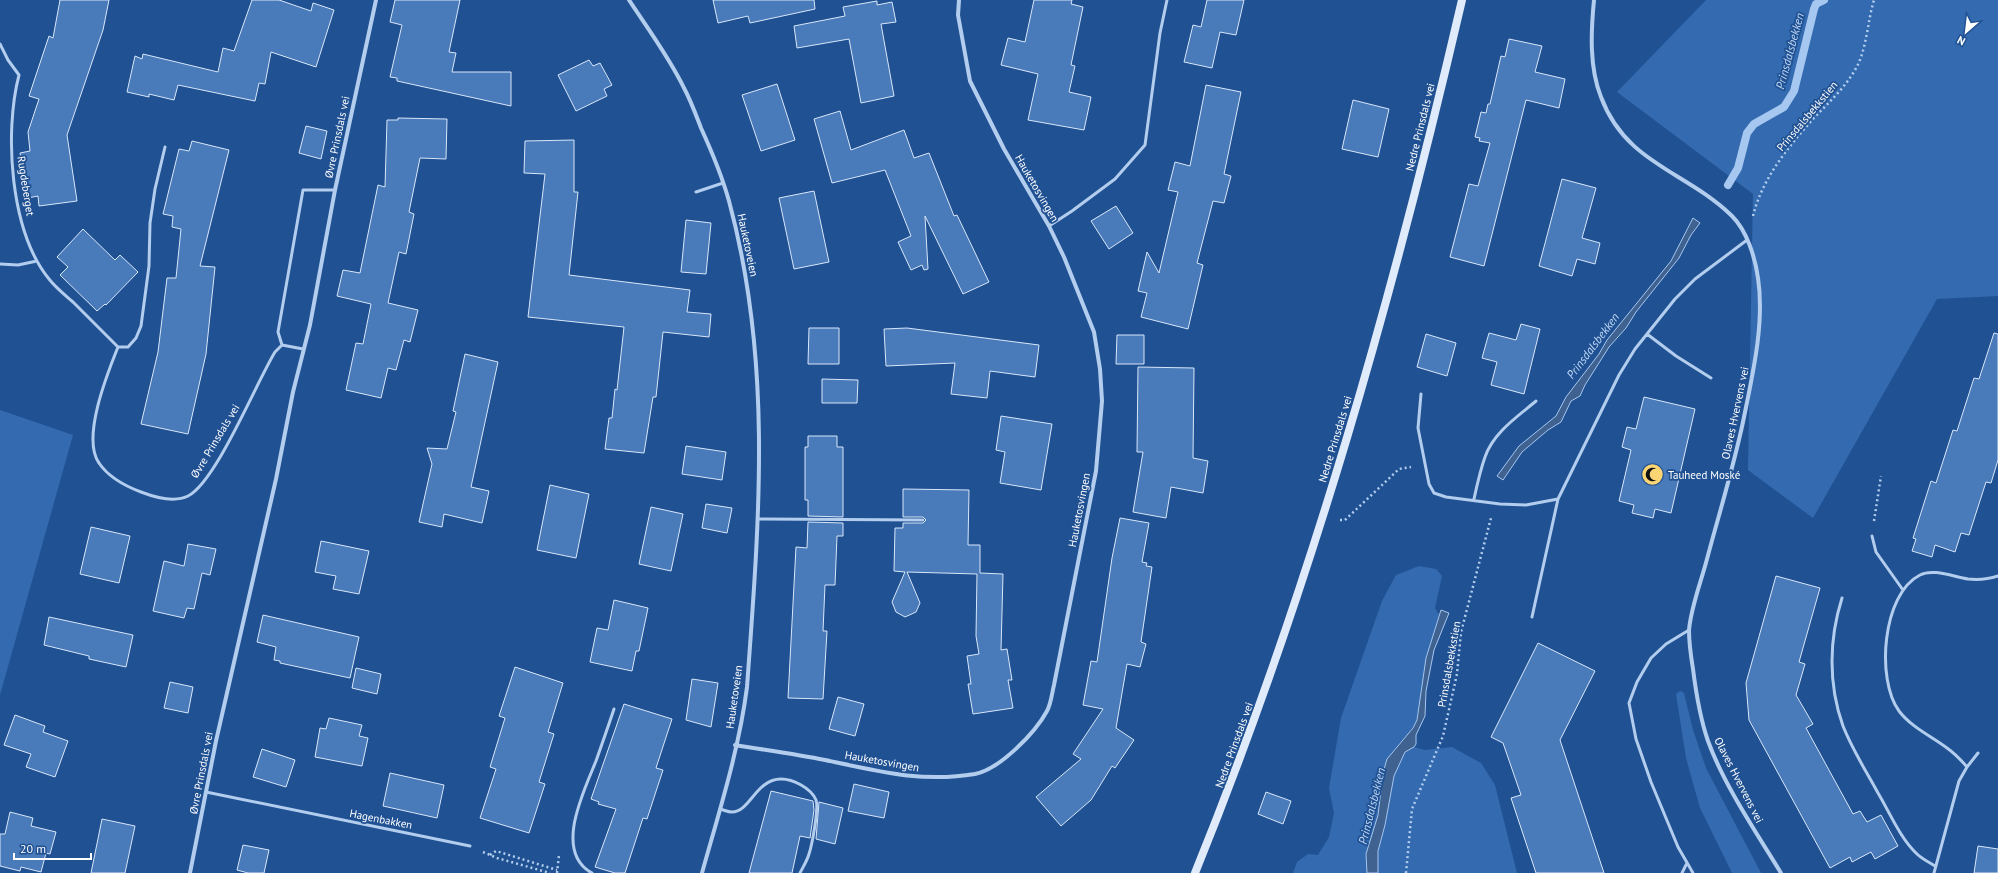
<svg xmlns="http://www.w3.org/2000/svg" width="1998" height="873" font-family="'PT Sans',sans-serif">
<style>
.green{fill:#346bb0}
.water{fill:#3f6291;stroke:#a6c7ef}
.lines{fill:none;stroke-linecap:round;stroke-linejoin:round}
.stream{stroke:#a6c7ef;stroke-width:8}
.building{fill:#497ab9;stroke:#d8e7fa}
.path{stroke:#b2cdee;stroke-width:2.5;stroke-dasharray:2 3;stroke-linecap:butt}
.service{stroke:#b2cdee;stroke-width:3}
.minor{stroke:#b2cdee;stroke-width:4}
.secondary{stroke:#dfeafa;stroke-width:8}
.labels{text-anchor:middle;stroke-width:3.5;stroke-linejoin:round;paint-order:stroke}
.street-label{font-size:11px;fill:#fff;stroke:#205193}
.poi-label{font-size:11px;fill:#fff;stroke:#205193;text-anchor:start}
.water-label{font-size:12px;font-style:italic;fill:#bfd7f4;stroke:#205193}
</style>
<rect width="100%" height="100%" fill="#205193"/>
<!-- green -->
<path class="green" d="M 1706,0 L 1998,0 L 1998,296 L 1937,299 L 1813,518 L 1748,470 L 1753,194 L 1617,92 Z
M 0,410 L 73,435 L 0,695 Z
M 1419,566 L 1436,569 L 1442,576 L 1435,608 L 1439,615 L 1426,658 L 1417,720 C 1410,735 1396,744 1388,759 C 1378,776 1381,798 1377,816 C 1373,836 1366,851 1367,873 L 1293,873 L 1297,862 L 1308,854 L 1318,855 L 1329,837 L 1334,813 L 1329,788 L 1341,718 L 1382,601 L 1396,575 Z
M 1680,691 L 1684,693 L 1693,730 L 1706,768 L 1761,873 L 1732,873 L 1700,808 L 1686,758 L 1676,694 Z
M 1414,747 L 1425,750 L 1452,747 L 1481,763 L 1495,785 L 1517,873 L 1378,873 L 1378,851 L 1385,825 L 1394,776 L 1405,752 Z"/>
<!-- water -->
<path class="water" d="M 1693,218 L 1700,223 L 1691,235 L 1679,258 L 1636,312 L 1626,328 L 1609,347 L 1585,385 L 1580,396 L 1571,401 L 1561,422 L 1548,430 L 1522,452 L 1503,480 L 1497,476 L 1519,446 L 1556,416 L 1566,397 L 1599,354 L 1607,340 L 1671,261 Z
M 1441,610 L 1449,613 L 1434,650 L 1426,691 L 1425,716 L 1416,735 L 1416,744 L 1414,747 L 1405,752 L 1394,776 L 1385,825 L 1378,851 L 1378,873 L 1367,873 L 1366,854 L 1378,815 L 1383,773 L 1387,759 L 1413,728 L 1417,720 L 1426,658 Z"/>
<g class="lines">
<!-- stream -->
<path class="stream" d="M 1728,185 L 1738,168 L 1747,133 L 1754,124 L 1784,107 L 1794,91 L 1814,9 L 1816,4 L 1824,0"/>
</g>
<!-- building -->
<path class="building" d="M 60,0 L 109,0 L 103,30 L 67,135 L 77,201 L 39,206 L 38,196 L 28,198 L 20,153 L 30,151 L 28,132 L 39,99 L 29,96 L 49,36 L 53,38 Z
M 252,0 L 279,0 L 311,11 L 313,3 L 334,10 L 316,67 L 271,52 L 265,84 L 259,83 L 255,101 L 178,85 L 174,100 L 149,94 L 149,97 L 127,92 L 135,56 L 142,59 L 143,54 L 218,72 L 223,48 L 234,51 Z
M 395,0 L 460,0 L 449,52 L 456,53 L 452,72 L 511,72 L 511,106 L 397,81 L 397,78 L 390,77 L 402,25 L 390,22 Z
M 713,0 L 814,0 L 815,9 L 750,23 L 748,16 L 718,23 Z
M 1034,0 L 1072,0 L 1071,4 L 1083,7 L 1071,65 L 1075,66 L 1069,92 L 1091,97 L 1084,130 L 1028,120 L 1038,74 L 1001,65 L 1008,38 L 1025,42 Z
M 1207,0 L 1244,0 L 1236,35 L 1220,32 L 1212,68 L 1184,62 L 1193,25 L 1201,27 Z
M 877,1 L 877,5 L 892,2 L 896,22 L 881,24 L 894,96 L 861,103 L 849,39 L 797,48 L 794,26 L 845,16 L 843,7 Z
M 1509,39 L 1542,46 L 1535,72 L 1565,79 L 1559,108 L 1526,100 L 1484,266 L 1450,257 L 1469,184 L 1478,186 L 1490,143 L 1479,141 L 1480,138 L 1475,137 L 1481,112 L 1486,113 L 1488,104 L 1490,104 L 1501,56 L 1505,57 Z
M 589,60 L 593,66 L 600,63 L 612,85 L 604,89 L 607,96 L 576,111 L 558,75 Z
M 777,84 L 795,140 L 761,151 L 742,95 Z
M 1206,85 L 1241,92 L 1224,174 L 1231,176 L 1224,203 L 1213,201 L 1197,263 L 1203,265 L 1188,329 L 1141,317 L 1147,293 L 1138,291 L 1147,252 L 1159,273 L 1178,192 L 1168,190 L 1175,162 L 1190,166 Z
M 1353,100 L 1389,109 L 1378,157 L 1342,149 Z
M 840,111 L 851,150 L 904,130 L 914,158 L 929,153 L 954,216 L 957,215 L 989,282 L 963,294 L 925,216 L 928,269 L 924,270 L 922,265 L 911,270 L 898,242 L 911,236 L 885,170 L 832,183 L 814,119 Z
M 398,118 L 447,119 L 446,159 L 420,158 L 409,212 L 414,214 L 406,254 L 399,252 L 388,303 L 418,310 L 410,342 L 404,340 L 396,370 L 388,368 L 381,398 L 346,390 L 356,343 L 363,344 L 371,304 L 337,296 L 343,270 L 360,273 L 378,185 L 385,187 L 387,120 L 398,120 Z
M 306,126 L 327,131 L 321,159 L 299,153 Z
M 574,140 L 574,192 L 578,192 L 569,275 L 690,290 L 687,312 L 711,314 L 709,337 L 663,332 L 656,397 L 653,397 L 644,453 L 605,449 L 609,418 L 612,418 L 615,389 L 617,390 L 624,327 L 528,317 L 545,174 L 524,173 L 525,141 Z
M 192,141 L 229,150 L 200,266 L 215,267 L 206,354 L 188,434 L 141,424 L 158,352 L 167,278 L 176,278 L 181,229 L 172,227 L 173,216 L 163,214 L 179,149 L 189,151 Z
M 1562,179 L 1596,188 L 1582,238 L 1600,243 L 1595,264 L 1577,259 L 1572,276 L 1539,266 Z
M 814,191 L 829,262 L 794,269 L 779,198 Z
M 1116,206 L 1133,233 L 1109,249 L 1091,221 Z
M 686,220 L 711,223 L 706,274 L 681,272 Z
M 83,229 L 115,260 L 120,255 L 138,272 L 106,305 L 105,304 L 97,311 L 60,275 L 68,267 L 57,257 Z
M 1521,324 L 1540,329 L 1524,394 L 1491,385 L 1497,362 L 1482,358 L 1489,333 L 1516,340 Z
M 809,328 L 839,328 L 839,364 L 808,364 Z
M 907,328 L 1039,345 L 1035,377 L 990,371 L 987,398 L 951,394 L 955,363 L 886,366 L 884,329 Z
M 1994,333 L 1998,334 L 1998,460 L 1991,483 L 1986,482 L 1969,535 L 1961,533 L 1955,552 L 1935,545 L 1932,557 L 1912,551 L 1916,539 L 1913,538 L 1931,481 L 1936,483 L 1953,430 L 1957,431 L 1974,378 L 1979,379 Z
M 1426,334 L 1456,343 L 1447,376 L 1417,367 Z
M 1117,335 L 1144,335 L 1144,364 L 1116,364 Z
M 465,354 L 498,362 L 471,487 L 489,491 L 482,523 L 444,514 L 442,527 L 419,522 L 432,464 L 427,448 L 447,449 L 456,412 L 453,411 Z
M 1138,367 L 1194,368 L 1193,458 L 1208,461 L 1203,493 L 1171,487 L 1166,518 L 1133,512 L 1143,452 L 1137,452 Z
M 822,379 L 858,380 L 857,403 L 822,403 Z
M 1644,397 L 1695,409 L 1671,513 L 1655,509 L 1653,518 L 1632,513 L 1634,505 L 1619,501 L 1631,450 L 1622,447 L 1627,427 L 1636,429 Z
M 1001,416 L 1052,424 L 1041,490 L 1000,483 L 1005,452 L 996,450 Z
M 808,436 L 837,436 L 837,447 L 843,447 L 843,517 L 808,516 L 808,500 L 805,500 L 805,447 L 808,447 Z
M 686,446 L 726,452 L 722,480 L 682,474 Z
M 550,485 L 589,494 L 576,558 L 537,550 Z
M 903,489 L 969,490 L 968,545 L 980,545 L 980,573 L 1003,574 L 1001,650 L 1007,649 L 1012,680 L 1008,680 L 1013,708 L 973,714 L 968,684 L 971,684 L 967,656 L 979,654 L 976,636 L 977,574 L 907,572 L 920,603 L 916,612 L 905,617 L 896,612 L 892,602 L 905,572 L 894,571 L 895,528 L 903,528 L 903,523 L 923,523 L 926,520 L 923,517 L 903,517 Z
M 706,504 L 732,508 L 727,533 L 702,528 Z
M 651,507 L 683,514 L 671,571 L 639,564 Z
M 1120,518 L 1149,523 L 1142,562 L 1147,563 L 1146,566 L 1152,567 L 1141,642 L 1146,644 L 1140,667 L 1127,664 L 1116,728 L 1134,740 L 1115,768 L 1112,766 L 1091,800 L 1061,826 L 1036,797 L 1081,759 L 1073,754 L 1103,709 L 1083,705 L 1091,661 L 1097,662 L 1112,558 Z
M 808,522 L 843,523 L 843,536 L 837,536 L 835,585 L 825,585 L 823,631 L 827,631 L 823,699 L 788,698 L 796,547 L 807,548 Z
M 91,527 L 130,536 L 119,583 L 80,574 Z
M 321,541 L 369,551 L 359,594 L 333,589 L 336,576 L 315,572 Z
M 188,544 L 216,549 L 210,575 L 202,573 L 194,609 L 187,608 L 184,618 L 153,611 L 164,561 L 184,566 Z
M 1776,576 L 1820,588 L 1799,662 L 1805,664 L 1796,695 L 1813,724 L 1806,728 L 1853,814 L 1860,811 L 1867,822 L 1881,815 L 1898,846 L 1875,859 L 1871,852 L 1852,862 L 1850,857 L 1830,868 L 1749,720 L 1746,683 Z
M 614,600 L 648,608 L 639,651 L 636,651 L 632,671 L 590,662 L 597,628 L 608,630 Z
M 263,615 L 359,637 L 350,678 L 280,663 L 280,661 L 274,660 L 276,647 L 257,642 Z
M 49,617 L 133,635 L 126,667 L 89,659 L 89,656 L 44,645 Z
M 1538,643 L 1595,671 L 1560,740 L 1604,873 L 1536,873 L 1511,798 L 1521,795 L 1503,743 L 1491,737 Z
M 515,667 L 563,683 L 548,732 L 554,734 L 539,782 L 545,784 L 529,833 L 480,818 L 496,769 L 490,767 L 505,718 L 499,716 Z
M 356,668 L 381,674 L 377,694 L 352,688 Z
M 692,679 L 718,683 L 711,727 L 686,720 Z
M 170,682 L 193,687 L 188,713 L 164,708 Z
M 838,697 L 864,704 L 855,736 L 829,729 Z
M 624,704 L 672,719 L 656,768 L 663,770 L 647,819 L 643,818 L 625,873 L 615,873 L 595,867 L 616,809 L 598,804 L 599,802 L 591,799 Z
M 15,715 L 45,726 L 43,732 L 68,741 L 55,777 L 26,767 L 31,754 L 4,745 Z
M 329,718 L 362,725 L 359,736 L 368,738 L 362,766 L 315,757 L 320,728 L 326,729 Z
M 262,749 L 295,760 L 286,787 L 253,777 Z
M 390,773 L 444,785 L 437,818 L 383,806 Z
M 854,784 L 889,792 L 884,818 L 848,811 Z
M 771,791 L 813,801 L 814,810 L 810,838 L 800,836 L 792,873 L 749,873 Z
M 1266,792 L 1291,801 L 1283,824 L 1258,814 Z
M 819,802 L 843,808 L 835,844 L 816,839 Z
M 10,812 L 33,818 L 31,826 L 56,832 L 50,854 L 46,853 L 41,872 L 21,867 L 20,871 L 0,866 L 0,834 L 5,834 Z
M 102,819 L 135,826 L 125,873 L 91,873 Z
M 243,845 L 269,850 L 264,873 L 248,873 L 237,870 Z
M 1978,846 L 1998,849 L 1998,873 L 1974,873 Z"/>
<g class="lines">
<!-- path -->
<path class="path" d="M 1753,216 C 1762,179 1788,147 1813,119 C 1828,103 1844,89 1855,70 C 1867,50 1867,23 1874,0
M 1340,520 L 1345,520 L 1399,469 L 1411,467
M 1874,521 L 1881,476
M 483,852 L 497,858 L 550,873
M 490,855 L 496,851 L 557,870
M 557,873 L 559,855
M 1406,873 L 1412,809 L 1443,736 L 1457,674 L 1461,632 L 1491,518"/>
<!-- service -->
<path class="service" d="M 0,44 L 8,60 L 19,75 C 4,133 10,231 49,279 C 56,288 65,295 73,302 C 88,317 103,332 118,347
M 165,147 L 155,189 L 150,223 L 149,266 L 141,326 L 136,338 L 128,347 L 118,347 C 108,372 81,438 99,463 C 109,478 125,486 141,492 C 154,497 174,503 188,496 C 216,482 256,383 275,352 L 282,345 L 303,349
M 696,192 L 723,183
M 1049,226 L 1072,211 L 1115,179 L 1145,145 L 1160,33 L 1167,0
M 0,264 L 18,265 L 37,261
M 1647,334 L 1676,356 L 1711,378
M 282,345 L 278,332 L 303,190 L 335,190
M 1421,394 L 1418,428 L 1429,484 L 1434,493 L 1446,497 L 1500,504 L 1526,505 L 1558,499
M 1474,499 C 1477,485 1480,471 1485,457 C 1493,433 1517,417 1536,401
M 758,519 L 923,520
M 1872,536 L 1876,552 L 1903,590
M 1842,598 C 1829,639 1828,684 1843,726 C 1852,749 1866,771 1878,793 C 1890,813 1900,838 1917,854 C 1922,859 1929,862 1935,866
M 1532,617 L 1558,499 L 1619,375 L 1635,349 L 1675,299 L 1695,279 L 1747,240
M 1689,630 L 1666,644 L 1651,658 L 1637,682 L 1629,703 L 1636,739 L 1651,782 L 1678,847 L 1693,873
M 1967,767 C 1961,760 1954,753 1947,748 C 1931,736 1911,727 1899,711 C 1876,680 1882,594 1920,575 C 1933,568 1954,577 1968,579 C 1978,580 1989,579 1998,576
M 206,792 L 470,846
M 720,809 C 724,810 728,812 732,812 C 750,812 756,779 781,779 C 793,779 811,788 816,800 C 819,808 812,845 809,854 C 807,861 803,867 800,873
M 592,873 C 553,852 584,791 596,761 C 602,744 608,727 614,709
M 1682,873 L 1687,863
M 1934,873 L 1959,781 L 1967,767 L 1978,753"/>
<!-- minor -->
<path class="minor" d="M 629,0 C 648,29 669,57 684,88 C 691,101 696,115 701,128 C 712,152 722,176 729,201 C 773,363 759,522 747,687 C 739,750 719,812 702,873
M 1594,0 C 1591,31 1589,67 1601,97 C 1626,164 1686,171 1732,216 C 1747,231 1755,257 1758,278 C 1765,324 1752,377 1743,422 C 1733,469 1719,514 1707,559 C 1701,582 1691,607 1689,630 C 1689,643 1691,657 1693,669 C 1696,693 1700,718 1708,741 C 1724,785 1756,832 1781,873
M 735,745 C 765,750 795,754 825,760 C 877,771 922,783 975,774 C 1000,769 1035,733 1047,711 C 1051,704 1052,693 1054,685 L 1096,471 L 1102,401 L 1100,369 L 1094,332 L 1064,257 L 1049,226 L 1004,149 L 970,81 L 958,15 L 959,0
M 190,873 L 216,741 L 276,479 L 293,392 L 310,325 L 335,190 L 376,0"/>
<!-- secondary -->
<path class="secondary" d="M 1195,873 C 1310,590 1393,297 1462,0"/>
</g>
<!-- icons -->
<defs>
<symbol id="mosque-disc" viewBox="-11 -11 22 22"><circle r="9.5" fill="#fbd573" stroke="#205193"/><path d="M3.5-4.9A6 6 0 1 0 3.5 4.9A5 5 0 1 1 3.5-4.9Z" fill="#111"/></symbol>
</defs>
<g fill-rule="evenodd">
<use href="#mosque-disc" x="1640" y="462" width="25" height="25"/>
</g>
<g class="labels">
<!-- street labels -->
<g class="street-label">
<text transform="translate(1807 116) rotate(-50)" y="4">Prinsdalsbekkstien</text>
<text transform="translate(1420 127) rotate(-76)" y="4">Nedre Prinsdals vei</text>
<text transform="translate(337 137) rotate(-78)" y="4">Øvre Prinsdals vei</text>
<text transform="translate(26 186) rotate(81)" y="4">Rugdeberget</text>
<text transform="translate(1037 188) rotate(60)" y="4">Hauketosvingen</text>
<text transform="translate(748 245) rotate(78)" y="4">Hauketoveien</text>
<text transform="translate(1735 413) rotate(-78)" y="4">Olaves Hvervens vei</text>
<text transform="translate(1335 439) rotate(-73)" y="4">Nedre Prinsdals vei</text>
<text transform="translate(215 441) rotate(-59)" y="4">Øvre Prinsdals vei</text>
<text transform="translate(1079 510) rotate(-79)" y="4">Hauketosvingen</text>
<text transform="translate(1449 664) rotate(-80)" y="4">Prinsdalsbekkstien</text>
<text transform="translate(734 697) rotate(-82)" y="4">Hauketoveien</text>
<text transform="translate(1234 745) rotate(-70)" y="4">Nedre Prinsdals vei</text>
<text transform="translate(882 761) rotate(10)" y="4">Hauketosvingen</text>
<text transform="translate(201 773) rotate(-79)" y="4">Øvre Prinsdals vei</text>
<text transform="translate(1739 780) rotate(63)" y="4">Olaves Hvervens vei</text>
<text transform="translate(381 819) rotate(11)" y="4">Hagenbakken</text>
</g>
<!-- poi labels -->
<g class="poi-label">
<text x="1668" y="479">Tauheed Moské</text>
</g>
<!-- water labels -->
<g class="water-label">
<text transform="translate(1790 51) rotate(-75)" y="4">Prinsdalsbekken</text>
<text transform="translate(1593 346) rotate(-53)" y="4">Prinsdalsbekken</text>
<text transform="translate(1372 806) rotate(-76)" y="4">Prinsdalsbekken</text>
</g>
</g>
<!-- north arrow -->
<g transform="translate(1966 32) rotate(208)" stroke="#205193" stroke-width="3" paint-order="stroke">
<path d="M0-3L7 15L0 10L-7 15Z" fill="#ffffff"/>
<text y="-6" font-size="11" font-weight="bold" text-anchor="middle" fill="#ffffff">N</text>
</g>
<!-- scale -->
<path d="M14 853v6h77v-6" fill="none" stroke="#ffffff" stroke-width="2"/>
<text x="20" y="853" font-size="12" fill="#ffffff" stroke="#205193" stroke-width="3" paint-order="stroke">20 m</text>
</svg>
